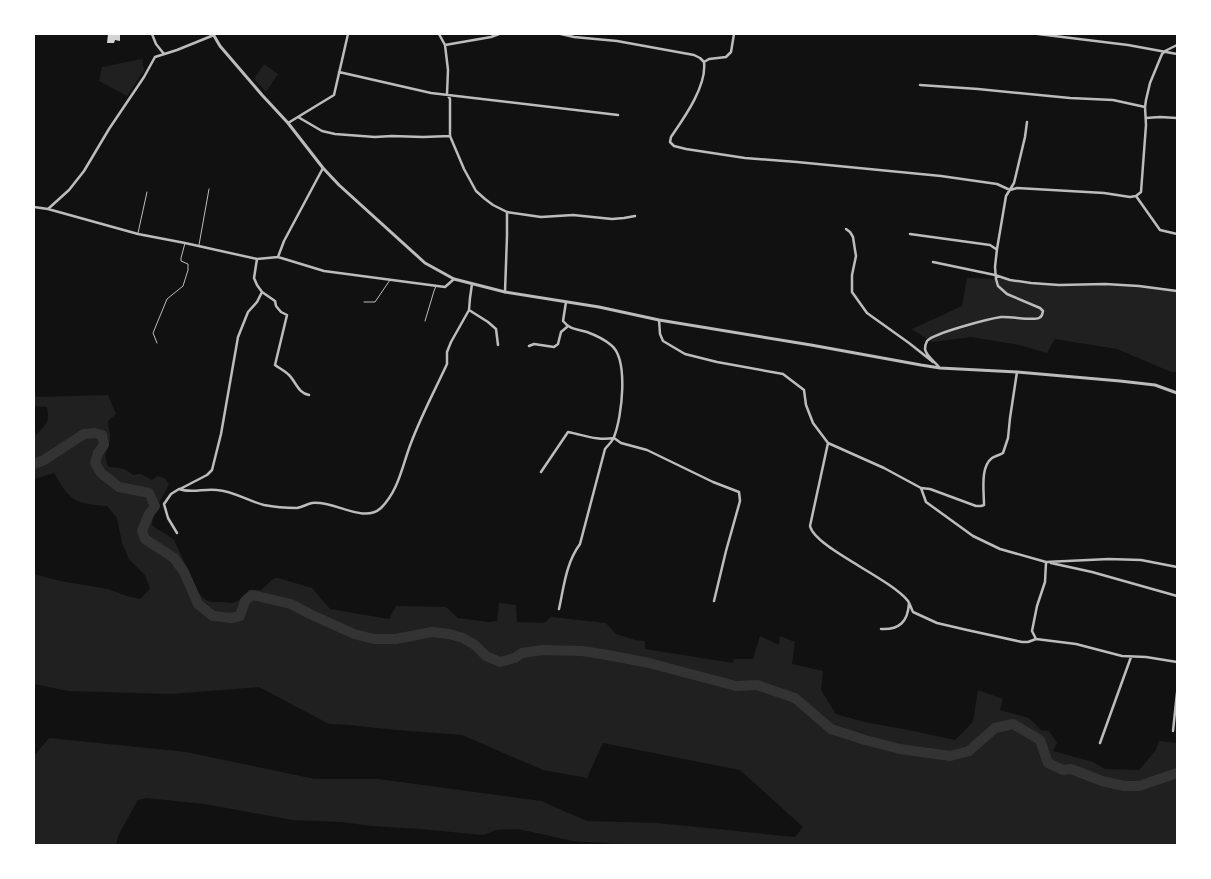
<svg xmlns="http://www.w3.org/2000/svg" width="1211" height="879" font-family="Barlow,sans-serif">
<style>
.green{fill:#202020}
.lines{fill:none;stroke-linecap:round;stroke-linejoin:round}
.river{stroke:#333;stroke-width:10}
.building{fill:#d3d3d3}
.service{stroke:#bcbcbc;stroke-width:1}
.minor{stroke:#bcbcbc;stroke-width:2.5}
.tertiary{stroke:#bcbcbc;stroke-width:3}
</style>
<rect width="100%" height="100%" fill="#111"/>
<!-- green -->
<path class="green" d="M 142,59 L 144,70 L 127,96 L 99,81 L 102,67 Z
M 264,64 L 278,74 L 266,92 L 254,79 Z
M 967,278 L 1002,279 L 1025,284 L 1139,286 L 1177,292 L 1177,372 L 1171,372 L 1117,349 L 1055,339 L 1047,353 L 1019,345 L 971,337 L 932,342 L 912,329 L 962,306 Z
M 108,395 L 116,414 L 108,421 C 108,427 110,432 110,438 C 109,451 101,454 109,467 L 120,468 L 126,470 L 133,475 L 141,474 L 152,480 L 158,476 L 164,478 L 169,484 C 163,497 153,509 152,525 C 160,532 166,533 174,540 L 199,593 C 207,603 209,602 220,602 C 224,602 229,603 233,603 C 240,601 245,596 249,590 L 261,590 L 274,578 L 278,578 L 312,588 L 330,609 L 389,619 L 396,606 L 446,607 L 458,618 L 489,622 L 497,621 L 499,603 L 516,605 L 517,622 L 544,623 L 551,617 L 606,623 L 616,634 L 635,640 L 645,641 L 645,649 L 733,663 L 734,659 L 753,659 L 760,636 L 779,645 L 780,636 L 795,642 L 792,664 L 823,671 L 821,690 L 836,714 L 864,722 L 909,730 L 955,740 L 973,722 L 978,690 L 1003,699 L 1000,710 L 1029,718 L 1041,730 L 1049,731 L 1057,743 L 1053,751 L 1093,762 L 1105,769 L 1139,770 L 1156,750 L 1159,741 L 1177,743 L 1177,845 L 637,845 L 573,841 L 518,829 L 496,830 L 483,835 L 420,829 L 371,826 L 342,822 L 292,820 L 205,804 L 146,798 L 138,800 L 119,834 L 116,845 L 34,845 L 34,756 L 49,738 L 186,752 L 315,779 L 378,779 L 541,801 L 587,821 L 657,823 L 795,837 L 803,827 L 740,770 L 603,743 L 587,778 L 543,770 L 462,735 L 397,730 L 349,725 L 329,724 L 259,687 L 171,694 L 68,691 L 34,684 L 34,574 L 60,581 L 108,589 L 127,596 L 140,599 L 150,589 L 145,575 L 129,559 L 122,543 L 117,518 L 107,506 C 97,505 84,505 74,499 C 65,494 60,482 54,473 L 34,479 L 34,436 C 46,426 50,423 47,407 L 34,406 L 34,397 Z"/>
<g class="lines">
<!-- river -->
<path class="river" d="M 34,464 L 44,460 L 84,434 L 95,433 L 102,435 L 104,445 L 98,453 L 95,463 L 101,473 L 119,487 L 149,493 L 155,506 L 149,514 L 142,531 L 145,539 L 174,558 L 184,572 L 198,604 L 213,616 L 231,618 L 240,616 L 245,601 L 252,595 L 291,604 L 310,614 L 354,634 L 374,639 L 396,639 L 432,632 L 449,634 L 463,638 L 475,645 L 486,656 L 500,662 L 515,658 L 522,653 L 542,650 L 582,651 L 602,654 L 649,663 L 736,686 L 757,685 L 795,698 L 831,729 L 865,740 L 900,749 L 950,756 L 969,751 L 995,728 L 1013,724 L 1040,740 L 1048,763 L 1063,770 L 1071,769 L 1102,781 L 1124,786 L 1139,786 L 1177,773"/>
</g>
<!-- building -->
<path class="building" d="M 108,34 L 120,35 L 120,41 L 115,40 L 114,43 L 107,43 Z"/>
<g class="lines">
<!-- service -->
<path class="service" d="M 138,233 L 147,192
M 199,245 L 209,189
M 364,302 L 375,302 L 390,280
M 425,321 L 434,291 L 436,286
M 157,343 L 153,333 L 167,299 L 183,286 L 188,270 L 188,264 L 181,261 L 181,258 L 185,243"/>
<!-- minor -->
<path class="minor" d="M 152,34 L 156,44 L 164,54
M 439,34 L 445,45 L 448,70 L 447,94 L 450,99 L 450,136 L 464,169 L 476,191 L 485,199 L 493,205 L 507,212 L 541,217 L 573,215 L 612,219 L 624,218 L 635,216
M 561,34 L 574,37 L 617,41 L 694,55 L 700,58 L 704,62
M 1038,34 L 1128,45 L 1177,54
M 445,45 L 491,37 L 499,34
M 704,62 C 707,86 684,118 671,137 L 670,142 L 674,146 L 686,149 L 745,158 L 797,162 L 941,176 L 997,184 L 1010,190 L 1017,188 L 1104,193 L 1130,197 L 1136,196
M 704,62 L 709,59 L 726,57 L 731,52 L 734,34
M 339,72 L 431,93 L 618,115
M 920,85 L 978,89 L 1070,98 L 1113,100 L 1145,107
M 298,117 L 322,131 L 335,134 L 375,137 L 392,136 L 423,137 L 450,136
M 1146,118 L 1160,117 L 1177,118
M 288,123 L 334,95 L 348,34
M 1136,196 L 1141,192 L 1146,125 L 1145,107 L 1146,100 L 1150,83 L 1162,54 L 1165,51 L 1177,45
M 1136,196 L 1160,230 L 1177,234
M 34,207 L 48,209 L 69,190 L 84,171 L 109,129 L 144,77 L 155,57 L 177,50 L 214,35
M 48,209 L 138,234 L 185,243 L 257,259 L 278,257 L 324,271 L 445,287 L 454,279
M 846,229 L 850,232 L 853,237 L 855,250 L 856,256 L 852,275 L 852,292 L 867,313 L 909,343 L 933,362
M 910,234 L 990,245 L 996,249
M 278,257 L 284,241 L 323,168
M 257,259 L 254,278 L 257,285 L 262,292 L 275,301 L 276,306 L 281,312 L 287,315 L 275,365 C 279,368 285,371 289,375 C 296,382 298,393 309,395
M 933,262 L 995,275 L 1010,280 L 1031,283 L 1059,285 L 1105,284 L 1139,286 L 1177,291
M 505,292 L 507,236 L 507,212
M 469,310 L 488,322 L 496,329 L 498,345
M 659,320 L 660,334 L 663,341 L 685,354 L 717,362 L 783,374 L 804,390 L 806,405 L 813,423 L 828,443 L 884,468 L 921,488 L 926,502 L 973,536 L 1000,549 L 1046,562 L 1109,559 L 1141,560 L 1177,567
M 529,346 L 534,344 L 554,347 L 558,344 L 561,332 L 567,327
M 939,367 C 935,362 926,356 925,349 C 925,346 926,343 927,341 C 934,333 988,319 1001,317 C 1010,316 1033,321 1039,318 C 1043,316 1042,314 1043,311 L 1040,308 L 1007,294 L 998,286 L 996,279 L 995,267 L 997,249 L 1006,196 L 1014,183 L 1025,137 L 1027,122
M 828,443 L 810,526 C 815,548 890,578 908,601 C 910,604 911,608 913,612 L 937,623 L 967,630 L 1022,642 L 1028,642 L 1036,639 L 1076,644 L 1122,656 L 1146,657 L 1177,662
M 541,472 L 568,432 C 584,435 597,441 614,438 L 621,443 L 647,450 L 713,482 L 739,492 L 740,501 L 726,551 L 714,601
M 921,488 L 930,489 L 976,506 L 981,506 L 984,505 C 984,491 980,467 992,458 C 995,456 1000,455 1003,453 L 1008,438 L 1010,418 L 1017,372
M 180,489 L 207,475 L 212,470 L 221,434 L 238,337 L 248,312 L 257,302 L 262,292
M 177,533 L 168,518 L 164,504 L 171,494 L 179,489 C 192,494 204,488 217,490 C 233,491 248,501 264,505 C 274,507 286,508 297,508 C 303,507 307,504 312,503 C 334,500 363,524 381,508 C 399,490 402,466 411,443 C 421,416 435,390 447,364 L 447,352 L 451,342 L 469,310 L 470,298 L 472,284
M 1051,563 L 1092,572 L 1177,596
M 559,609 C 564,586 566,563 580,544 L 605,449 C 608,445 613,441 614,437 C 622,417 629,359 611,345 C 604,339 595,335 587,332 C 578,329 570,330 563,321 L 566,302
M 881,629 C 899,630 908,622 909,603
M 1036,639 L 1032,631 L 1037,606 L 1045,582 L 1046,563
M 1173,731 L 1177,693
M 1100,743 L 1131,657"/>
<!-- tertiary -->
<path class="tertiary" d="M 213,34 L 220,46 L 262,95 L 288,123 L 323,168 L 339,185 L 425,263 L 454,279 L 505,292 L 599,307 L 659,320 L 811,345 L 921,365 L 940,368 L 1017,372 L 1120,381 L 1155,385 L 1177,393"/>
</g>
<!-- border -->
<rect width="1211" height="879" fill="none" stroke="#ffffff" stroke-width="70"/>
</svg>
